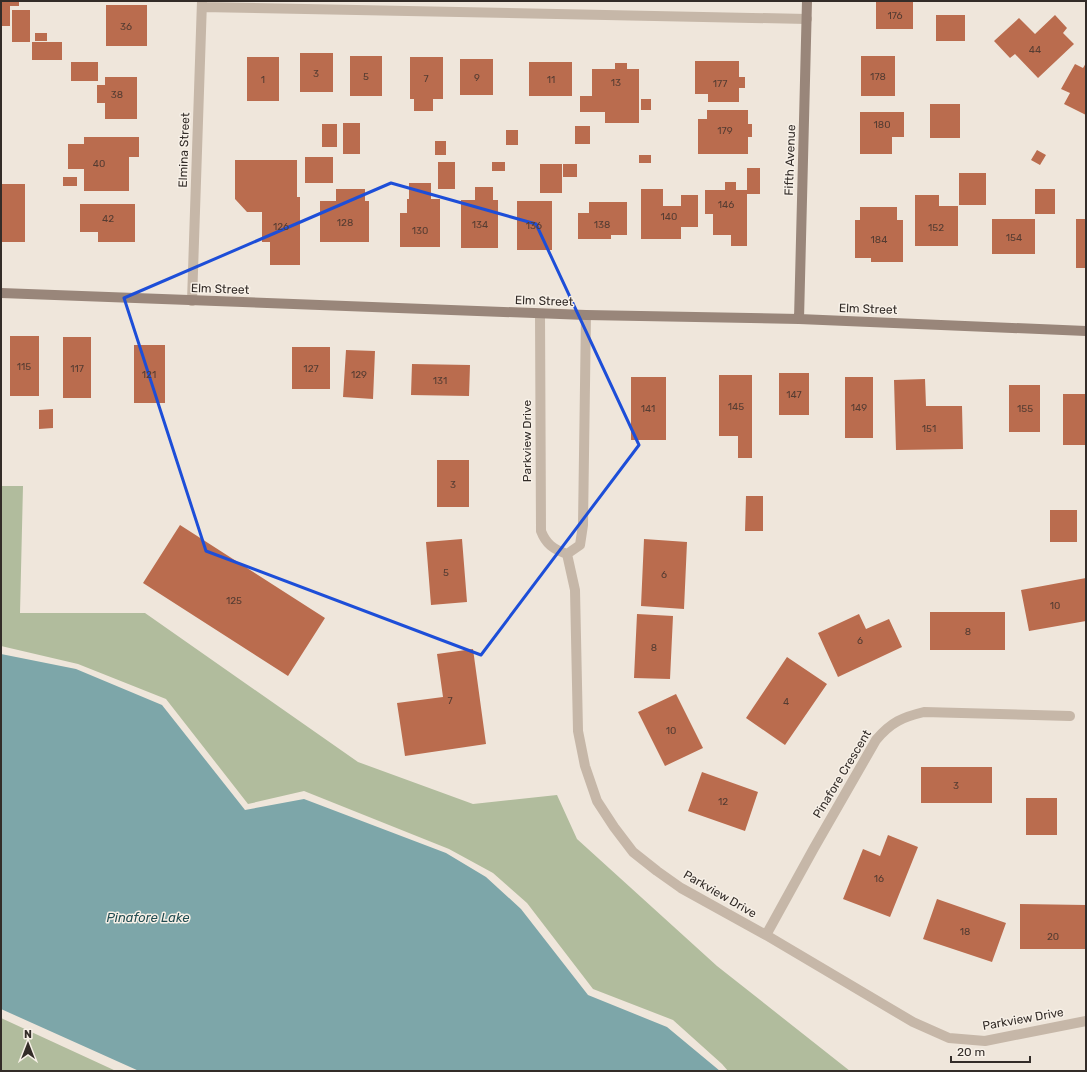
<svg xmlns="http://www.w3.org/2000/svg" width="1087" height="1072" font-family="Rubik,sans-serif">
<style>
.green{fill:#b1bc9d}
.water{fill:#7da6a9}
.building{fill:#ba6c4e}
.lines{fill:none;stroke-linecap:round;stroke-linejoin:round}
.street{stroke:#c6b7a8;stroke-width:10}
.secondary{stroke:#99867a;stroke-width:10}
.marked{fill:none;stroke:#1d4ed8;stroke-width:3;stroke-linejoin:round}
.labels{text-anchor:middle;stroke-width:3;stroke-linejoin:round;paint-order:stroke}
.number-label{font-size:10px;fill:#553c32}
.street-label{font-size:12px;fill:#332c28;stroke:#f7f0e7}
.water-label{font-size:13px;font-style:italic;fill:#214c51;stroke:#f7f0e7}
</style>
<rect width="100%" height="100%" fill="#efe6db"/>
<!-- green -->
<path class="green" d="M 1,486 L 23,486 L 20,613 L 145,613 L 358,762 L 473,804 L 557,795 L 577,839 L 717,966 L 850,1071 L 728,1071 L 722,1064 L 673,1020 L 593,989 L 527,903 L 493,873 L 449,849 L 304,791 L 248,804 L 166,699 L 78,664 L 1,646 Z
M 1,1018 L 116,1071 L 1,1071 Z"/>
<!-- water -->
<path class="water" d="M 1,654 L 76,669 L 162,705 L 245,810 L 304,799 L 446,853 L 486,877 L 521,909 L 588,995 L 667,1027 L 720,1071 L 139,1071 L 1,1009 Z"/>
<!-- building -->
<path class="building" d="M 1,1 L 19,1 L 19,6 L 10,6 L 10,26 L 1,26 Z
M 876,1 L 913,1 L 913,29 L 876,29 Z
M 106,5 L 147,5 L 147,46 L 106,46 Z
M 12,10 L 30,10 L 30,42 L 12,42 Z
M 936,15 L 965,15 L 965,41 L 936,41 Z
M 1055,15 L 1067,28 L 1063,33 L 1074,44 L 1038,78 L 1015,54 L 1010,58 L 994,41 L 1019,18 L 1035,34 Z
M 35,33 L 47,33 L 47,41 L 35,41 Z
M 32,42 L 62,42 L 62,60 L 32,60 Z
M 300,53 L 333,53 L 333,92 L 300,92 Z
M 350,56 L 382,56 L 382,96 L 350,96 Z
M 861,56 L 895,56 L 895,96 L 861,96 Z
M 247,57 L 279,57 L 279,101 L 247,101 Z
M 410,57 L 443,57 L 443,99 L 433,99 L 433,111 L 414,111 L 414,99 L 410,99 Z
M 460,59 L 493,59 L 493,95 L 460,95 Z
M 695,61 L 739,61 L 739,77 L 745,77 L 745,88 L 739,88 L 739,102 L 708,102 L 708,94 L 695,94 Z
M 71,62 L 98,62 L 98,81 L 71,81 Z
M 529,62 L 572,62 L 572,96 L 529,96 Z
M 615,63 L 627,63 L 627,69 L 639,69 L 639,123 L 605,123 L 605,112 L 580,112 L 580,96 L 592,96 L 592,69 L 615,69 Z
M 1086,63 L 1086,115 L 1064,104 L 1070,93 L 1061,89 L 1075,64 L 1083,68 Z
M 105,77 L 137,77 L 137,119 L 105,119 L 105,103 L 97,103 L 97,85 L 105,85 Z
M 641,99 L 651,99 L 651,110 L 641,110 Z
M 930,104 L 960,104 L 960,138 L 930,138 Z
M 707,110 L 748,110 L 748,124 L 752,124 L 752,137 L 748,137 L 748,154 L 698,154 L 698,119 L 707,119 Z
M 860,112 L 904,112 L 904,137 L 892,137 L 892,154 L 860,154 Z
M 343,123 L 360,123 L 360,154 L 343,154 Z
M 322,124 L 337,124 L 337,147 L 322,147 Z
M 575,126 L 590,126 L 590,144 L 575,144 Z
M 506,130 L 518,130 L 518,145 L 506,145 Z
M 84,137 L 139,137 L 139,157 L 129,157 L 129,191 L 84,191 L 84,169 L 68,169 L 68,144 L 84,144 Z
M 435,141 L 446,141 L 446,155 L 435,155 Z
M 1037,150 L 1046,155 L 1040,165 L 1031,160 Z
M 639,155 L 651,155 L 651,163 L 639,163 Z
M 305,157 L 333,157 L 333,183 L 305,183 Z
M 235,160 L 297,160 L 297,197 L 300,197 L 300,265 L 270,265 L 270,242 L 262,242 L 262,212 L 247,212 L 235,199 Z
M 438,162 L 455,162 L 455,189 L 438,189 Z
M 492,162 L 505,162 L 505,171 L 492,171 Z
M 540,164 L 562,164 L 562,193 L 540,193 Z
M 563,164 L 577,164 L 577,177 L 563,177 Z
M 747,168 L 760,168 L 760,194 L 747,194 L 747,246 L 731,246 L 731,235 L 713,235 L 713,214 L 705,214 L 705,190 L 725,190 L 725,182 L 736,182 L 736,190 L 747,190 Z
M 959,173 L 986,173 L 986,205 L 959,205 Z
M 63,177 L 77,177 L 77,186 L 63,186 Z
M 409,183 L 431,183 L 431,199 L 440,199 L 440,247 L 400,247 L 400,213 L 407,213 L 407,199 L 409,199 Z
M 1,184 L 25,184 L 25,242 L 1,242 Z
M 475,187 L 493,187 L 493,200 L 498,200 L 498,248 L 461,248 L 461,200 L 475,200 Z
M 336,189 L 365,189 L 365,201 L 369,201 L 369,242 L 320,242 L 320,201 L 336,201 Z
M 641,189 L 663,189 L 663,206 L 681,206 L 681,195 L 698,195 L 698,227 L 681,227 L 681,239 L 641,239 Z
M 1035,189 L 1055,189 L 1055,214 L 1035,214 Z
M 915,195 L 939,195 L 939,206 L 958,206 L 958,246 L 915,246 Z
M 517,201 L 552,201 L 552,250 L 517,250 Z
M 589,202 L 627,202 L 627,235 L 611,235 L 611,239 L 578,239 L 578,213 L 589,213 Z
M 80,204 L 135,204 L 135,242 L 98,242 L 98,232 L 80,232 Z
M 860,207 L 897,207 L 897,220 L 903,220 L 903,262 L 871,262 L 871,258 L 855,258 L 855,220 L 860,220 Z
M 992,219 L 1035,219 L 1035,254 L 992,254 Z
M 1076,219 L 1086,219 L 1086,268 L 1076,268 Z
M 10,336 L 39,336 L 39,396 L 10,396 Z
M 63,337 L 91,337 L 91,398 L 63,398 Z
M 134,345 L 165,345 L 165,403 L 134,403 Z
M 292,347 L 330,347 L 330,389 L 292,389 Z
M 346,350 L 375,351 L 373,399 L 343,397 Z
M 412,364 L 470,365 L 469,396 L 411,395 Z
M 779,373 L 809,373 L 809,415 L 779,415 Z
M 719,375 L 752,375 L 752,458 L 738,458 L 738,436 L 719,436 Z
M 631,377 L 666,377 L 666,440 L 631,440 Z
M 845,377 L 873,377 L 873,438 L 845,438 Z
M 925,379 L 926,406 L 962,406 L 963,449 L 896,450 L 894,380 Z
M 1009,385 L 1040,385 L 1040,432 L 1009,432 Z
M 1063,394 L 1086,394 L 1086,445 L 1063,445 Z
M 53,409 L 53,428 L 39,429 L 39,410 Z
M 437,460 L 469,460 L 469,507 L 437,507 Z
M 746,496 L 763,496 L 763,531 L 745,531 Z
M 1050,510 L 1077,510 L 1077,542 L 1050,542 Z
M 180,525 L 325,618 L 288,676 L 143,583 Z
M 462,539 L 467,602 L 431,605 L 426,542 Z
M 644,539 L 687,542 L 684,609 L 641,606 Z
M 1086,578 L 1086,621 L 1029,631 L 1021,590 Z
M 930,612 L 1005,612 L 1005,650 L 930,650 Z
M 637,614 L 673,616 L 670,679 L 634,678 Z
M 859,614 L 866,629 L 889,619 L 902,647 L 838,677 L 818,633 Z
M 473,649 L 486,744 L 405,756 L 397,703 L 443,697 L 437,654 Z
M 787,657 L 827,684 L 785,745 L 746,718 Z
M 676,694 L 703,748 L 665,766 L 638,712 Z
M 921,767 L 992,767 L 992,803 L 921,803 Z
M 702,772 L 758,792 L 745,831 L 688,811 Z
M 1026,798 L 1057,798 L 1057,835 L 1026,835 Z
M 888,835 L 918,847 L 890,917 L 843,899 L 863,849 L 880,856 Z
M 937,899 L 1006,923 L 992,962 L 923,939 Z
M 1020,904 L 1086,905 L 1086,949 L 1020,949 Z"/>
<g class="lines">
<!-- street -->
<path class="street" d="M 202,7 L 807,19
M 192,301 L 202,1
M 540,314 L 541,531 C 546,544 553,549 567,554 L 580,545 L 583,525 L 586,315
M 567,554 L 575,590 L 578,731 L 585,766 L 597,801 L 614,827 L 633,852 L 657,871 L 681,888 L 766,935 L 913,1022 L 949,1038 L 985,1041 L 1086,1021
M 766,935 L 814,848 L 876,740 C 891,722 903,717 924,712 L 1070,716"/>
<!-- secondary -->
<path class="secondary" d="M 1,293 L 586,315 L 799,319 L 1086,331
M 799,319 L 807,1"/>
</g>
<!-- marked area -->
<path class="marked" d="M 391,183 L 536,224 L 639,445 L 481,655 L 206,551 L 124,298 Z"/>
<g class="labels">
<!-- number labels -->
<g class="number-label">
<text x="895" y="19">176</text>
<text x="126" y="30">36</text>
<text x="1035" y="53">44</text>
<text x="316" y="77">3</text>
<text x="366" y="80">5</text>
<text x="878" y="80">178</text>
<text x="477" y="81">9</text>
<text x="426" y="82">7</text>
<text x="263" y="83">1</text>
<text x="551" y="83">11</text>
<text x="616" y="86">13</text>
<text x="720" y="87">177</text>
<text x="117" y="98">38</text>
<text x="882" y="128">180</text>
<text x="725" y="134">179</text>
<text x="99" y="167">40</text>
<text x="726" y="208">146</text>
<text x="669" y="220">140</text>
<text x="108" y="222">42</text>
<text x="345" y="226">128</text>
<text x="480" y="228">134</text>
<text x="602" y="228">138</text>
<text x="534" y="229">136</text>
<text x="281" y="230">126</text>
<text x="936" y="231">152</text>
<text x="420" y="234">130</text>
<text x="1014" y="241">154</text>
<text x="879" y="243">184</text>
<text x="24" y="370">115</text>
<text x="77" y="372">117</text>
<text x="311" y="372">127</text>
<text x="149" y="378">121</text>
<text x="359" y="378">129</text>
<text x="440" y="384">131</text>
<text x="794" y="398">147</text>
<text x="736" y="410">145</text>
<text x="859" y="411">149</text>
<text x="648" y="412">141</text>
<text x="1025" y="412">155</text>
<text x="929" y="432">151</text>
<text x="453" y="488">3</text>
<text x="446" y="576">5</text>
<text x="664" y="578">6</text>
<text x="234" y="604">125</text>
<text x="1055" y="609">10</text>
<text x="968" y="635">8</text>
<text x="860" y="644">6</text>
<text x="654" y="651">8</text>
<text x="450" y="704">7</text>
<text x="786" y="705">4</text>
<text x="671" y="734">10</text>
<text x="956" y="789">3</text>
<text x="723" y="805">12</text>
<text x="879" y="882">16</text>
<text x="965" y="935">18</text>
<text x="1053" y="940">20</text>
</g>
<!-- street labels -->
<g class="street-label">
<text transform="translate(184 150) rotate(-88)" y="4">Elmina Street</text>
<text transform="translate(790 160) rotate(-88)" y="4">Fifth Avenue</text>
<text transform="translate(220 289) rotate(2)" y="4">Elm Street</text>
<text transform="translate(544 301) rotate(2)" y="4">Elm Street</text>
<text transform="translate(868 309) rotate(2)" y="4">Elm Street</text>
<text transform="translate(527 441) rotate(-90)" y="4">Parkview Drive</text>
<text transform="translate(842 774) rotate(-59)" y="4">Pinafore Crescent</text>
<text transform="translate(720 894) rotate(30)" y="4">Parkview Drive</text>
<text transform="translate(1023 1019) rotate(-10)" y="4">Parkview Drive</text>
</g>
<!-- water labels -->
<g class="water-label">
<text x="148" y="922">Pinafore Lake</text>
</g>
</g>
<!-- border -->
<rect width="1087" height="1072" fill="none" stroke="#332c28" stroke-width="4"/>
<!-- north arrow -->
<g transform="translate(28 1044)" stroke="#f7f0e7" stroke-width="3" paint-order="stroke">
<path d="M0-3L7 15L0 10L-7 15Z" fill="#332c28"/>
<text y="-6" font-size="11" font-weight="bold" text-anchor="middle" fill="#332c28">N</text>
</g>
<!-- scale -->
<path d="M951 1056v6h79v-6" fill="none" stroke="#332c28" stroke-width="2"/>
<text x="957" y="1056" font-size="12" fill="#332c28" stroke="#f7f0e7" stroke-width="3" paint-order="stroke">20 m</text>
</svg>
